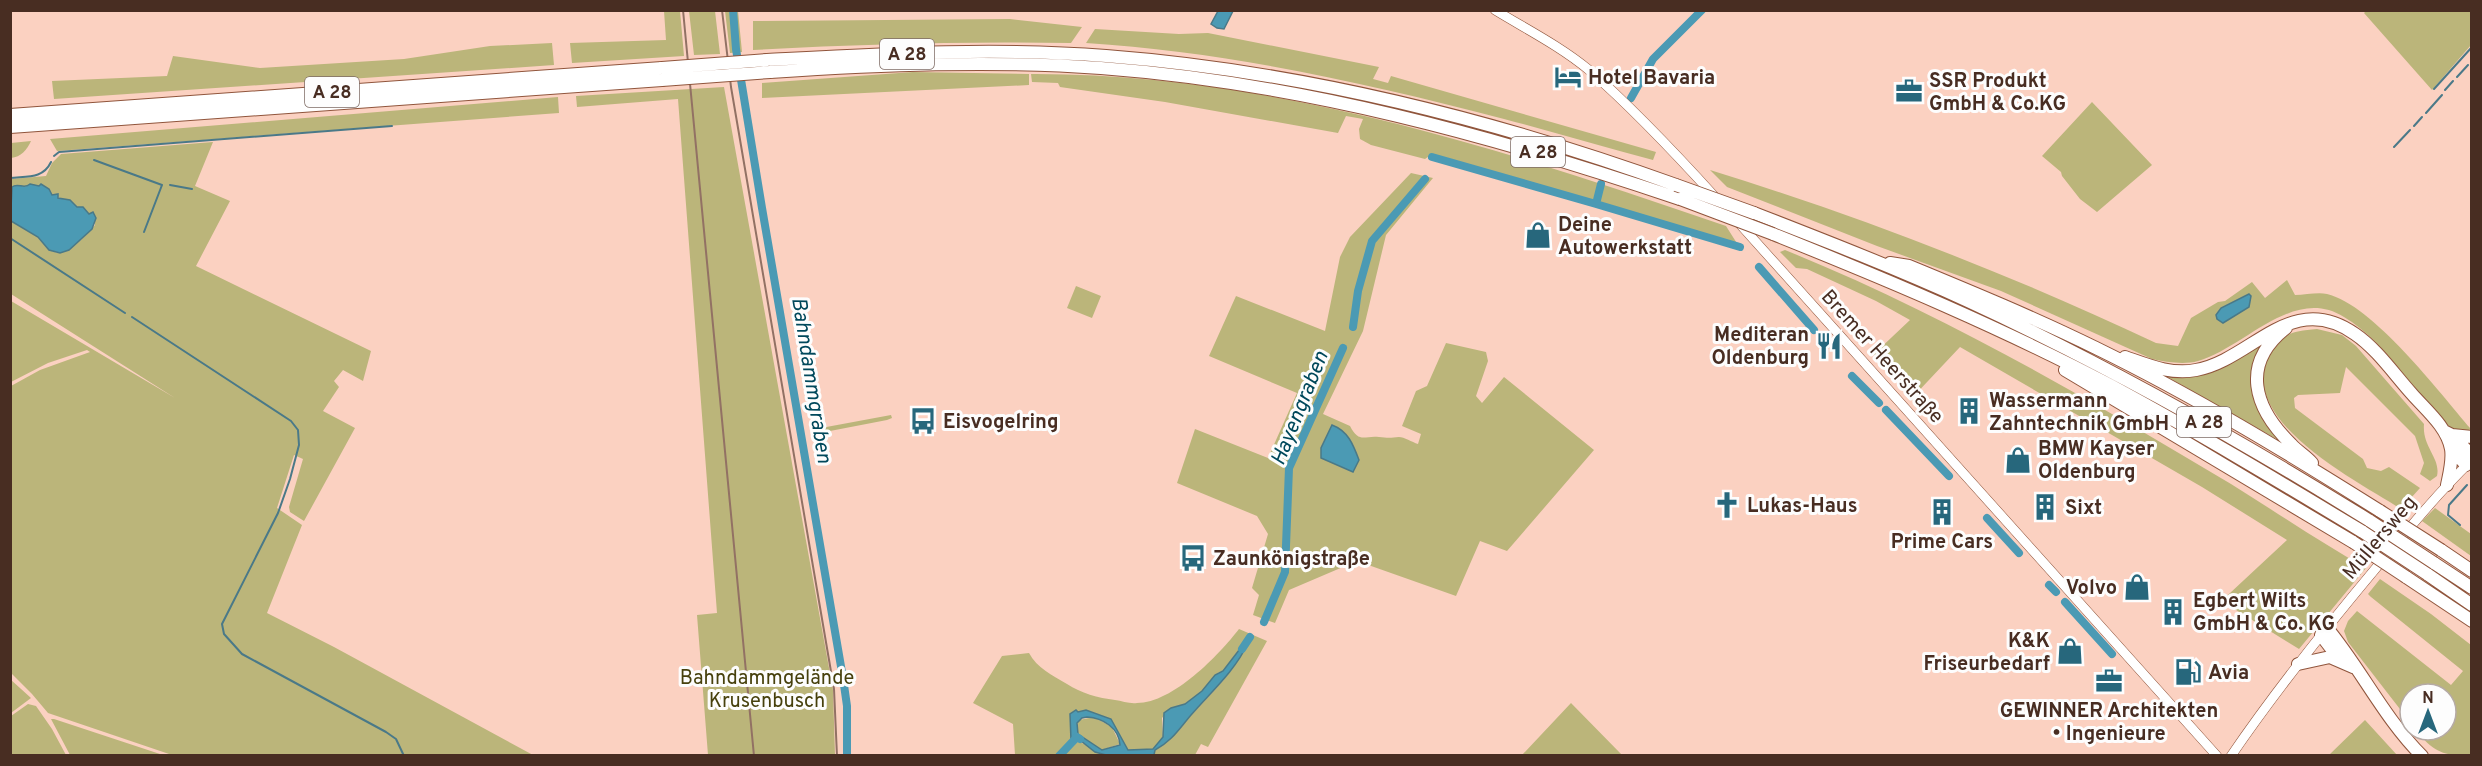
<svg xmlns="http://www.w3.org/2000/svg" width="2482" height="766" font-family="Overpass,sans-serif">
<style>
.green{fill:#bbb57a;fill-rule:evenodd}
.water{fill:#4b9ab4;stroke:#4a7988;stroke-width:1.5;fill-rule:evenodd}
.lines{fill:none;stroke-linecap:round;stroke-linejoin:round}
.stream{stroke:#4a7988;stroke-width:2}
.canal{stroke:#4b9ab4;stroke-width:8}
.secondary-casing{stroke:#90553c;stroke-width:10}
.highway-casing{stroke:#90553c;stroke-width:14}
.secondary{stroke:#fff;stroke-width:9}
.highway{stroke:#fff;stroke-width:12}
.rail{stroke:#927164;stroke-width:2}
.highway-bridge-casing{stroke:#90553c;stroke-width:14;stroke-linecap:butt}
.highway-bridge{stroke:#fff;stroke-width:12}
.labels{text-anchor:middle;stroke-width:6;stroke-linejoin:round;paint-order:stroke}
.shield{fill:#fdfdfd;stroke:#7e6b64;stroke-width:1.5}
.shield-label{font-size:18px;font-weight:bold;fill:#482d22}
.poi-label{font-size:20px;font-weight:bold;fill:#482d22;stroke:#fdfdfd;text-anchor:start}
.street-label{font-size:20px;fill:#482d22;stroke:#fdfdfd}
.park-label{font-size:20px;fill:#47410d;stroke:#fdfdfd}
.water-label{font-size:21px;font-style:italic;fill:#00485b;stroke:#fdfdfd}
</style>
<rect width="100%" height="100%" fill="#fbd1c1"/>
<!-- green -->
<path class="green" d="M 664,11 L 680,11 L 684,56 L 572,63 L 570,43 L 666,40 Z
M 689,11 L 715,11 L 720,54 L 694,55 Z
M 725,11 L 738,11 L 742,52 L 730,53 Z
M 2366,11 L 2471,11 L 2471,45 L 2432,90 L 2364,13 Z
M 1010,19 L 1082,27 L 1071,43 C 965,41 859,44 753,50 L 753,21 Z
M 1095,29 L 1179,34 L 1208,33 L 1379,67 L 1373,79 L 1388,83 L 1391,76 L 1656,152 L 1653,160 C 1603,147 1554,132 1504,119 C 1367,83 1228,52 1086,43 Z
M 552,43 L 554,65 L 54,99 L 52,81 L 167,76 L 173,56 L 260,68 L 404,59 L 490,46 Z
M 913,72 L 1029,74 L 1029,85 L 762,98 L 762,83 Z
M 1031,74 C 1270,73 1503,149 1726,226 L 1738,245 L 1432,154 L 1425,159 L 1371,145 L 1360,139 L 1359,129 L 1363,119 L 1346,116 L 1338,133 L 1165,102 L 1060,87 L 1058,83 L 1032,82 Z
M 724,87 L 833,690 L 835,755 L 708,755 L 697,615 L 717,613 L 678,99 L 577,107 L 576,96 Z
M 558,97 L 559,113 L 57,151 L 50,139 Z
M 2092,102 L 2152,165 L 2097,212 L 2080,199 L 2062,176 L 2061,172 L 2042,156 Z
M 31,141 C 27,150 21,157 11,158 L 11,143 Z
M 213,142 L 195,186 L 230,201 L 196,266 L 371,351 L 363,381 L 343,370 L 334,381 L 339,387 L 323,411 L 355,428 L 304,521 L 290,512 L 289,507 L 303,459 L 294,455 L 277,508 L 302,525 L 267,613 L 334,647 L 533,755 L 172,755 L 48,713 L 32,694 L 11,673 L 11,386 L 40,370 L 90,352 L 87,350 L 48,363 L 11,382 L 11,301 L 175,398 L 11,294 L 11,221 L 38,237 L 49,250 L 58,253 L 81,240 L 95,225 L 92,213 L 89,214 L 82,207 L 77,207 L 72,202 L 52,195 L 43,186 L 12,187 L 13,204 L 11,209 L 11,179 L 46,176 L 52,163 L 61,154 Z
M 1710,170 C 1862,217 2012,275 2156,343 L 2178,346 L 2191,318 L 2218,302 L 2225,301 L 2252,282 L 2265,298 L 2287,280 L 2295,295 C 2305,295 2318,292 2327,294 C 2373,305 2439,392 2471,429 L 2461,433 L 2452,429 C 2414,395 2389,344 2344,317 C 2293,285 2245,348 2198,361 C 2184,365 2166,362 2152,359 L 2001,291 L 1877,246 L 1727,187 ZM 2249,294 L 2251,296 L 2249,307 L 2223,322 L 2221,308 Z
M 1411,173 L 1433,178 L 1386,235 L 1363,331 L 1323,414 L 1350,426 C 1359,444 1365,435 1379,437 C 1387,438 1391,438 1399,437 C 1404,437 1412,442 1418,444 L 1421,434 L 1402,426 L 1416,391 L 1427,386 L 1446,343 L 1486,352 L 1488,361 L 1476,396 L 1482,403 L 1504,377 L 1594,450 L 1507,551 L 1480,541 L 1456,596 L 1357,561 L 1289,590 L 1275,623 L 1253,615 L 1259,595 L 1252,588 L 1268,534 L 1257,516 L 1177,483 L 1195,429 L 1268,458 L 1297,393 L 1209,356 L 1236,296 L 1325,331 L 1340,257 L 1350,237 Z
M 1785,250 C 1941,313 2087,398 2231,484 C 2276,512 2320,542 2366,568 L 2299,649 L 2228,605 L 2215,607 L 2287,540 L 2202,487 L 1960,347 L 1912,398 L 1874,354 L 1910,320 L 1876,301 L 1807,269 L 1796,268 L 1780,252 Z
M 1076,286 L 1101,296 L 1092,318 L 1067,308 Z
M 2317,329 L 2342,335 L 2356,346 L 2424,424 C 2422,447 2441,458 2437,476 L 2430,481 L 2420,474 L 2424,463 L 2415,436 L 2346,367 L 2340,393 L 2298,395 L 2294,398 L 2295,408 L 2363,459 L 2367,468 L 2381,471 L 2389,467 L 2420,488 L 2401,509 C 2359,482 2235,420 2269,356 C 2282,333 2292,331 2317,329 Z
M 2273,333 L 2253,387 L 2261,415 L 2280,441 L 2157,371 L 2178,374 Z
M 891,415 L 892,418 L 887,420 L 830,431 L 823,431 L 821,428 Z
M 2435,508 L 2471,534 L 2471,556 L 2422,521 Z
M 2380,579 L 2431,614 L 2471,645 L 2471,755 C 2444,756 2434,753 2416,730 L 2446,730 L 2446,694 L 2410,694 L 2410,722 L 2348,642 L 2344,631 L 2348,621 L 2357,611 L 2451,685 L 2463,671 L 2371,597 L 2368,594 Z
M 1239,629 L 1267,641 L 1208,747 L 1201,744 L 1195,755 L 1154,755 L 1155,750 C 1174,739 1180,727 1194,712 C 1214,691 1236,669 1248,643 L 1243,644 L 1223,671 L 1218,673 L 1202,691 L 1185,704 L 1171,708 L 1162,718 L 1163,737 L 1153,749 L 1128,750 L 1111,719 L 1086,710 L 1070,714 L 1071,741 C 1083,740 1095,751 1106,755 L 1015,755 L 1013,724 L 973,703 L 1002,656 L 1029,653 C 1037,668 1052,675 1067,684 C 1081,693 1098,698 1115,700 C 1122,701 1130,704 1137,703 C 1173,703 1219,655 1239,629 Z
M 10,679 L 31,698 L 11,713 L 10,712 Z
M 1571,703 L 1622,755 L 1522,755 Z
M 28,704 L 36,706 L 52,729 L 66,755 L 11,755 L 11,716 Z
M 1094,717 L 1112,727 L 1120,744 L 1102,750 L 1078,734 L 1076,727 L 1079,720 Z
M 51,719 L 54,719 L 163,755 L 70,755 Z
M 2365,720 L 2397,755 L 2328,755 L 2329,755 Z"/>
<!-- water -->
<path class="water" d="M 1218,11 L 1233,11 L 1224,29 L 1217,28 L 1211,24 Z
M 30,184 L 39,186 L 41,184 L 49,189 L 52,195 L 58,194 L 58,198 L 70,200 L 77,207 L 83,207 L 89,214 L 93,212 L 96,218 L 92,229 L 69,250 L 60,253 L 49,250 L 38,237 L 11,221 C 10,209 12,200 12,187 C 18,182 24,190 30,184 Z
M 2249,294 L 2251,296 L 2249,307 L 2223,323 L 2217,319 L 2216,315 L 2221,308 Z
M 1332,425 C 1348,431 1353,444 1359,460 L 1353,472 L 1321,458 L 1321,448 Z
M 1246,641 L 1248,643 C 1235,671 1211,692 1191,715 C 1179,729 1172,741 1155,750 L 1154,755 L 1106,755 L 1095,752 L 1081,741 L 1071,741 L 1070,714 L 1076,710 L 1078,712 L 1086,710 L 1111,719 L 1128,750 L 1153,749 L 1163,737 L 1164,713 L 1171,708 L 1185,704 L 1202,691 L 1215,675 L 1223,671 ZM 1087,717 C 1103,718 1119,728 1120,745 L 1102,750 L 1078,734 L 1077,723 L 1082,718 Z"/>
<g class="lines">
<!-- stream -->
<path class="stream" d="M 2471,62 L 2472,61
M 2457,77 L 2468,65
M 2434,89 L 2472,47
M 2445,90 L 2453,81
M 2426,113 L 2442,95
M 2414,126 L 2422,117
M 2394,147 L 2410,130
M 54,156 L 59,152 L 392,126
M 94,160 L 162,185 L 144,232
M 10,178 C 27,176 43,179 51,162
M 170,185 L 192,189
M 10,238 L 125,313
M 132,317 L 291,421 L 298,430 L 299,445 L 290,479 L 278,513 L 222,624 L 224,634 L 242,654 L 386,732 L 396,739 L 404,756
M 2460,525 L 2448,515 L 2449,505 L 2467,485"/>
<!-- canal -->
<path class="canal" d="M 733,10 L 736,49 L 762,208 L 843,678 L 847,706 L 847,756
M 1631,98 L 1653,59 L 1702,10
M 1432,157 L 1596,204 L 1601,184
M 1596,204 L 1740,247
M 1759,267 L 1814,330
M 1353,327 L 1358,291 L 1372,241 L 1425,179
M 1852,376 L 1879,403
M 1886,410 L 1949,476
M 1987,518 L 2019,553
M 2049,585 L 2056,592
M 2065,602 L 2112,654
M 1264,622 L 1285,572 L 1289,468 L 1343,348
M 1242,649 L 1250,637
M 1059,756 L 1077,737 L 1080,739"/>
<defs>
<path id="secondary" d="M 1495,10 C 1526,29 1560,46 1589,70 C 1634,109 1676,154 1716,198
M 1738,222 L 2217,756
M 2231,756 C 2276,690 2325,629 2376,568 C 2406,532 2436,495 2470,462"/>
<path id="highway" d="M 767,60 C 880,54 994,47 1106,56 C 1301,71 1493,119 1676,185
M 770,72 C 880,65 991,60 1101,68 C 1300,83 1491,135 1680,199
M 10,115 L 662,68
M 10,127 L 662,80
M 1754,213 C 1826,241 1898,269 1968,301 C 2107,365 2240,440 2370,521
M 1773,234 C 1888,280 2002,328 2112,386 C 2197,432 2280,482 2363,532
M 1890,263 L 1909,266 C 1972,292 2035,318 2096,348 C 2194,396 2288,453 2380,511
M 2286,328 C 2240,364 2254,408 2291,444 C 2297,451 2306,456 2312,463
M 2125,357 C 2148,365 2171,375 2196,370 C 2252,360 2291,289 2355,334 C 2377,349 2394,374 2412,394 C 2426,410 2447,427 2451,449 C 2453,460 2449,475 2447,485
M 2065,370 L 2353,542
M 2444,431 L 2452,435 L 2472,437
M 2452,435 L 2472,456
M 2452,450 L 2466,465
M 2441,550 L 2472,571
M 2434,563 L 2472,588
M 2427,574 L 2472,605
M 2406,577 L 2472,621
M 2327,628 C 2361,669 2384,718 2422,756
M 2321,635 L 2340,660
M 2298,664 L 2330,657 L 2353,667"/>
</defs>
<!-- secondary casing -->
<use href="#secondary" class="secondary-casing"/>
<!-- highway casing -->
<use href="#highway" class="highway-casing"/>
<!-- secondary -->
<use href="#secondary" class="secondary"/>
<!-- highway -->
<use href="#highway" class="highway"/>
<!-- rail -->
<path class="rail" d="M 683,10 L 754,756
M 722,10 L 731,87 L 834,689 L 837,756"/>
<defs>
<path id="highway-bridge" d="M 662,68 L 767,60
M 662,80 L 770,72
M 1676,185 L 1754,213
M 1680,199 L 1773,234
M 2380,511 L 2441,550
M 2370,521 L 2434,563
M 2363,532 L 2427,574
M 2353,542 L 2406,577"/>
</defs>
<!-- highway-bridge casing -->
<use href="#highway-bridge" class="highway-bridge-casing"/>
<!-- highway-bridge -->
<use href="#highway-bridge" class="highway-bridge"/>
</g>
<!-- icons -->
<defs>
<symbol id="hotel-bare" viewBox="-9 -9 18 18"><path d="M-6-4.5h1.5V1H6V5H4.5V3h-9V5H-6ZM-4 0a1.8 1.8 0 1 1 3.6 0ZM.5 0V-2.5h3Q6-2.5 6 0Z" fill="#27677c" stroke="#fdfdfd" stroke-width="2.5" paint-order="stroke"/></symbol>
<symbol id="office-bare" viewBox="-9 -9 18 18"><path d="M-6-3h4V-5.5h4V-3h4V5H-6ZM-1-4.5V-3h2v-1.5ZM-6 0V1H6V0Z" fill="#27677c" stroke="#fdfdfd" stroke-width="2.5" paint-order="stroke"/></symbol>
<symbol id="shop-bare" viewBox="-9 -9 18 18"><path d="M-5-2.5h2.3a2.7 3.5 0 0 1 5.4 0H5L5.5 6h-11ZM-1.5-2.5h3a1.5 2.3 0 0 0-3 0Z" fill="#27677c" stroke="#fdfdfd" stroke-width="2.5" paint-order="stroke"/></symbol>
<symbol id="restaurant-bare" viewBox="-9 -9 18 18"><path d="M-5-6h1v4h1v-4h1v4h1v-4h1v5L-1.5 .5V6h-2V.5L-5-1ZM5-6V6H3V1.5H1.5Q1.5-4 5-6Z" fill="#27677c" stroke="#fdfdfd" stroke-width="2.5" paint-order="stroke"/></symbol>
<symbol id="building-bare" viewBox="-9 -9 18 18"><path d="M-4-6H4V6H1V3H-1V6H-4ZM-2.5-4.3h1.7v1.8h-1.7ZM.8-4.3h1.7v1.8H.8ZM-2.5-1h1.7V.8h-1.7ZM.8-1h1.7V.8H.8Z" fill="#27677c" stroke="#fdfdfd" stroke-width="2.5" paint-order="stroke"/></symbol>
<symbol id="bus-bare" viewBox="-9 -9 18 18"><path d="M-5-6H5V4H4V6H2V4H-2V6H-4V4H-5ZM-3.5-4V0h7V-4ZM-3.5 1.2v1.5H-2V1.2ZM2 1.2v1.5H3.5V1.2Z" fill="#27677c" stroke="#fdfdfd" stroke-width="2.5" paint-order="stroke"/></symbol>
<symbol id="church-bare" viewBox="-9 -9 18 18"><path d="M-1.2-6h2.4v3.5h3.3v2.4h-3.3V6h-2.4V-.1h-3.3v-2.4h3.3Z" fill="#27677c" stroke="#fdfdfd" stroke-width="2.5" paint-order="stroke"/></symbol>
<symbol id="fuel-bare" viewBox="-9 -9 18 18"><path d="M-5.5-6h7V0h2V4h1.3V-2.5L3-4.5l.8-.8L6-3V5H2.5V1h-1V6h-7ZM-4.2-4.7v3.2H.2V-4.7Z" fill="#27677c" stroke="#fdfdfd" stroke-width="2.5" paint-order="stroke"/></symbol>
</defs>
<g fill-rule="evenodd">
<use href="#hotel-bare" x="1549" y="58" width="38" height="38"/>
<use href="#office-bare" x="1890" y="72" width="38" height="38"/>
<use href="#shop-bare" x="1519" y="216" width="38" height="38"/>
<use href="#restaurant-bare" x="1810" y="327" width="38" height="38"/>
<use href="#building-bare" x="1950" y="392" width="38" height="38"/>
<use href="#bus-bare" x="904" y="402" width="38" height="38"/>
<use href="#shop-bare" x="1999" y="441" width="38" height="38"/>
<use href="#church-bare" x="1708" y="486" width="38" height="38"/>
<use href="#building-bare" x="2026" y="488" width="38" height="38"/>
<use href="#building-bare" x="1923" y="493" width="38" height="38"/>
<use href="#bus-bare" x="1174" y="539" width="38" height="38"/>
<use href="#shop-bare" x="2118" y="568" width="38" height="38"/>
<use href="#building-bare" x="2154" y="593" width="38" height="38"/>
<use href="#shop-bare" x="2051" y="632" width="38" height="38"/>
<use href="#fuel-bare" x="2169" y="653" width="38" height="38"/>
<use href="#office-bare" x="2090" y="662" width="38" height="38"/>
</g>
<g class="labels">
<!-- shield labels -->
<g class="shield">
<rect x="880" y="39" width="54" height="30" rx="4.5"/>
<rect x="305" y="77" width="54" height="30" rx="4.5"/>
<rect x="1511" y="137" width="54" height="30" rx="4.5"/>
<rect x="2177" y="407" width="54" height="30" rx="4.5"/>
</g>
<g class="shield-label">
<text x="907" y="60">A 28</text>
<text x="332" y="98">A 28</text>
<text x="1538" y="158">A 28</text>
<text x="2204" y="428">A 28</text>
</g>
<!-- poi labels -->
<g class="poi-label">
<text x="1588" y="84">Hotel Bavaria</text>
<text x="1929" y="87">SSR Produkt<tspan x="1929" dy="23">GmbH &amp; Co.KG</tspan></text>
<text x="1558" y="231">Deine<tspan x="1558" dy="23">Autowerkstatt</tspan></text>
<text x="1809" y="341" text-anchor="end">Mediteran<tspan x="1809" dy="23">Oldenburg</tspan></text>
<text x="1989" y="407">Wassermann<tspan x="1989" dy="23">Zahntechnik GmbH</tspan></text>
<text x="943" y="428">Eisvogelring</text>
<text x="2038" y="455">BMW Kayser<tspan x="2038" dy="23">Oldenburg</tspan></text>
<text x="1747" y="512">Lukas-Haus</text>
<text x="2065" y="514">Sixt</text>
<text x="1942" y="548" text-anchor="middle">Prime Cars</text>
<text x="1213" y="565">Zaunkönigstraße</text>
<text x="2117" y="594" text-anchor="end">Volvo</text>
<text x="2193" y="607">Egbert Wilts<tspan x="2193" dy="23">GmbH &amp; Co. KG</tspan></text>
<text x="2050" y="647" text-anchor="end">K&amp;K<tspan x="2050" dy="23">Friseurbedarf</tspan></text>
<text x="2208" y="679">Avia</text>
<text x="2109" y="717" text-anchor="middle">GEWINNER Architekten<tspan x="2109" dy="23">• Ingenieure</tspan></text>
</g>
<!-- street labels -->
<g class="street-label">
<text transform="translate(1883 356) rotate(48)" y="7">Bremer Heerstraße</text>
<text transform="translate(2379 537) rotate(-50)" y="7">Müllersweg</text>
</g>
<!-- park labels -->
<g class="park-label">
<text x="767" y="684">Bahndammgelände<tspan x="767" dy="23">Krusenbusch</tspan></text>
</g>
<!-- water labels -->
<g class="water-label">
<text transform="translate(812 380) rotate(81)" y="7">Bahndammgraben</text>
<text transform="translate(1299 408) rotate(-68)" y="7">Hayengraben</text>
</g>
</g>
<!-- border -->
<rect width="2482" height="766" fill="none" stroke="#482d22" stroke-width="24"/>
<!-- north arrow -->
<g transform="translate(2428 712)"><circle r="28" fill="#fdfdfd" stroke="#b5aaa5" stroke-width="1.5"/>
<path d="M0-4.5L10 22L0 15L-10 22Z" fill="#27677c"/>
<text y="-9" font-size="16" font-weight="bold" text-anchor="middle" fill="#482d22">N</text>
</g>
</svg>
